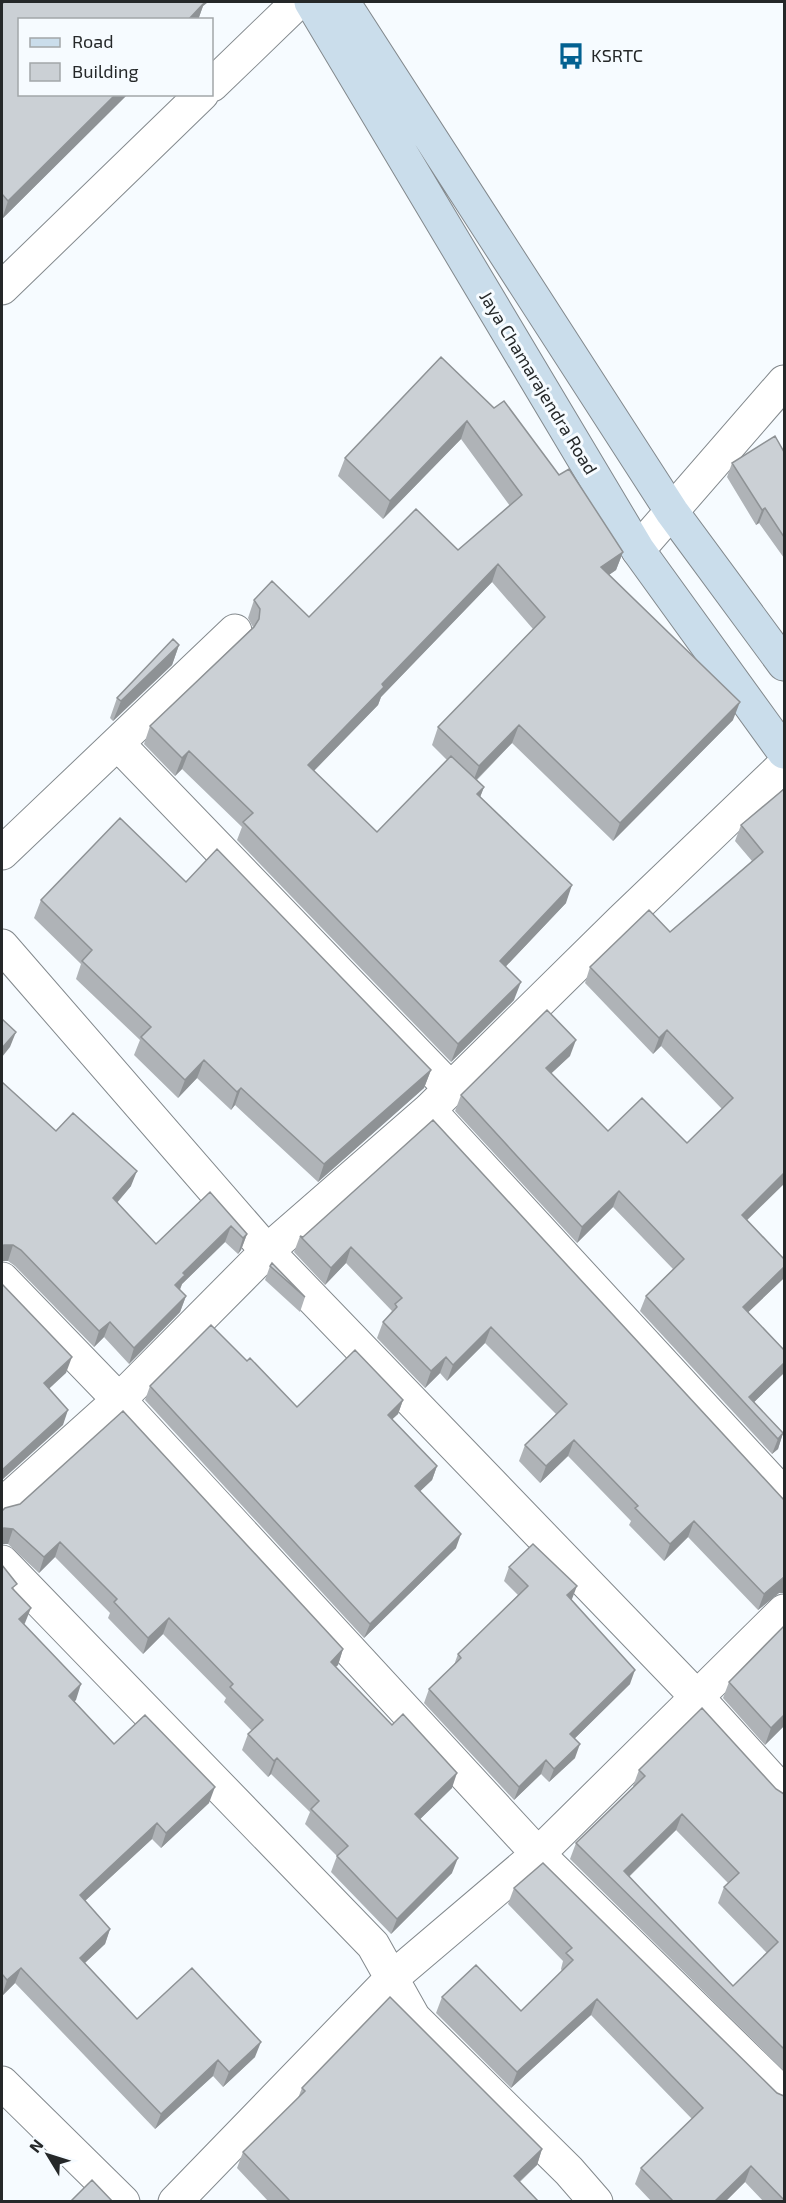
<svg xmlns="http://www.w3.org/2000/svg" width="786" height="2203" font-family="'Exo 2',sans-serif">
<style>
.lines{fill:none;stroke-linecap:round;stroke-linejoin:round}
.minor-casing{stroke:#83898d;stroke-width:35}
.tertiary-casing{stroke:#83898d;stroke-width:35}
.secondary-casing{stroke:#83898d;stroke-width:35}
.minor{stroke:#fff;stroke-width:33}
.tertiary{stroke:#fff;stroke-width:33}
.secondary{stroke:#caddeb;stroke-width:33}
.wall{fill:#afb3b7;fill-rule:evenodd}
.shaded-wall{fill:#8e9295}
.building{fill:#cbd0d5;stroke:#8e9295;stroke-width:1.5;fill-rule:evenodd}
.labels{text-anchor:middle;stroke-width:6;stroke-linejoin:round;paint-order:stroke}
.poi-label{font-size:18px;fill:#252829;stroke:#f6fbff;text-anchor:start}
.street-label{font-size:18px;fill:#252829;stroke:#f6fbff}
</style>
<rect width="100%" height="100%" fill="#f6fbff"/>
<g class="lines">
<defs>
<path id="minor" d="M 212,85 L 298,2
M 2,288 L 202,94
M 118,744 L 450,1088
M 2,853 L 235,631
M 2,946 L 267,1251 L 696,1696 L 784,1793
M 429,1110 L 784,1495
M 2,1279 L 119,1400 L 538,1854 L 784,2095
M 2,1505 L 119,1400 L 267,1251 L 429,1110 L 621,921 L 784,765
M 2,1562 L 373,1945 L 414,2018 L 569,2171 L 596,2202
M 2,2083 L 123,2202
M 175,2202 L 392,1978 L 538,1854 L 784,1611"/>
<path id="tertiary" d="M 638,550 L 784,382"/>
<path id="secondary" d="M 311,2 L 638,550 L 784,752
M 343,2 L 672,512 L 784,664"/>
</defs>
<!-- minor casing -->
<use href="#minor" class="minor-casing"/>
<!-- tertiary casing -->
<use href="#tertiary" class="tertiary-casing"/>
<!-- secondary casing -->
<use href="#secondary" class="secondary-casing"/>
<!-- minor -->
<use href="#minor" class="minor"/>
<!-- tertiary -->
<use href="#tertiary" class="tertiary"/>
<!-- secondary -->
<use href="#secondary" class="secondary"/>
</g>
<!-- wall -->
<path class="wall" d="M 4,2 L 208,2 L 203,6 L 198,20 L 20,20 L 20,94 L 128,94 L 2,219 L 2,4 Z
M 441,357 L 559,475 L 623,552 L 616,570 L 609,575 L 733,720 L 613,841 L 512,743 L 477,780 L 484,787 L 480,797 L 566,903 L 506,966 L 514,1000 L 451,1062 L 237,840 L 242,827 L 182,769 L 175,776 L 144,744 L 150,726 L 253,627 L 248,618 L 254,600 L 309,617 L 458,550 L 510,506 L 461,439 L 383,519 L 338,476 L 345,458 ZM 492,582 L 533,629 L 438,727 L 432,745 L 447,760 L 377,832 L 314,771 L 378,705 L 381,697 Z
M 784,452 L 784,558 L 759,523 L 756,525 L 727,477 L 732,463 Z
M 179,645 L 172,665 L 113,721 L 110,718 L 117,698 Z
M 784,789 L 747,1220 L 784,1259 L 784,1274 L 783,1279 L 748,1312 L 784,1350 L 784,1373 L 754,1402 L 783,1433 L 778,1449 L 772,1454 L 640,1311 L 646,1296 L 673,1269 L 613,1207 L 577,1243 L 455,1111 L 461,1095 L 570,1056 L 551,1073 L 608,1131 L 687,1143 L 722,1109 L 661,1046 L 653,1054 L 585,983 L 590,967 L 670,932 L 752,861 L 735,841 L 741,825 Z
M 186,882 L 431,1070 L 424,1088 L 318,1182 L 235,1105 L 231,1110 L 197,1078 L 178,1098 L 134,1055 L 140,1040 L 76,979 L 81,964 L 34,918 L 41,900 Z
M 2,1082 L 56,1131 L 131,1186 L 117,1203 L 156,1244 L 210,1192 L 247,1234 L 241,1250 L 238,1254 L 225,1242 L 182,1284 L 180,1290 L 186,1296 L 180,1312 L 129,1364 L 104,1337 L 94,1347 L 15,1266 L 8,1261 L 2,1261 Z
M 433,1120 L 779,1593 L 758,1610 L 688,1537 L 664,1561 L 629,1525 L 631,1521 L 568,1456 L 540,1483 L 519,1461 L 525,1445 L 556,1414 L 485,1343 L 447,1381 L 440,1373 L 425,1388 L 377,1338 L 383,1322 L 392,1311 L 346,1263 L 325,1285 L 294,1252 L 300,1236 L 303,1237 Z
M 270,1266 L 305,1297 L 300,1312 L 265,1280 Z
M 247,1361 L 297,1407 L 403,1400 L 398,1414 L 392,1419 L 437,1466 L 432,1480 L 420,1491 L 456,1548 L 364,1638 L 145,1400 L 150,1386 Z
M 2,1511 L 343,1649 L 338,1665 L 335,1667 L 452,1788 L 420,1819 L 452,1873 L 391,1934 L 331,1872 L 337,1856 L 305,1824 L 310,1812 L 271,1774 L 268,1777 L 242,1750 L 248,1734 L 252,1731 L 224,1702 L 226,1698 L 163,1634 L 143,1654 L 108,1618 L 110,1613 L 55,1557 L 39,1573 L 8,1544 Z
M 2,1565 L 15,1591 L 25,1623 L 24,1624 L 76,1700 L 74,1701 L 114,1744 L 209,1803 L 161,1848 L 152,1839 L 85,1901 L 110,1929 L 105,1944 L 85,1963 L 137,2019 L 255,2057 L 223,2087 L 213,2076 L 155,2129 L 15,1983 L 2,1996 Z
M 509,1567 L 572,1599 L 571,1600 L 630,1684 L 574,1739 L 575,1758 L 549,1782 L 541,1774 L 514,1800 L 424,1703 L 429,1689 L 454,1665 L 458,1654 L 518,1595 L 504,1581 Z
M 784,1626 L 784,1726 L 765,1745 L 723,1698 L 729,1682 Z
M 639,1770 L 776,1789 L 784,1794 L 784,2071 L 570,1859 L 576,1843 L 634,1787 L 633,1786 ZM 676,1830 L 728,1883 L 724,1887 L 718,1903 L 767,1953 L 733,1986 L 629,1877 Z
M 514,1888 L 777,2093 L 784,2096 L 784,2202 L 764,2202 L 745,2182 L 725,2202 L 652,2202 L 635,2184 L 641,2168 L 692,2119 L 591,2015 L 511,2088 L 436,2013 L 442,1997 L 521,2011 L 562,1971 L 561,1969 L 563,1961 L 508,1904 Z
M 302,2088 L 542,2149 L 537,2165 L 520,2182 L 539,2202 L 269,2202 L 237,2168 L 243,2152 L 298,2098 Z"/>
<!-- shaded-wall -->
<path class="shaded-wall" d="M 198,2 L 208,2 L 203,6 L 198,20 L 188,20 Z
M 116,94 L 128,94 L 2,219 L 8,201 Z
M 467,421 L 461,439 L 383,519 L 390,501 Z
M 765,508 L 759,523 L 756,525 L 762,510 Z
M 623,552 L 616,570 L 594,585 L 601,567 Z
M 498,564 L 492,582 L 381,697 L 378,705 L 302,783 L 308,765 L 382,684 Z
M 179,645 L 172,665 L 113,721 L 121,701 Z
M 740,702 L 733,720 L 613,841 L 620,823 Z
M 519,725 L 512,743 L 472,784 L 479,766 Z
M 189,751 L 182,769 L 175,776 L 182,758 Z
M 484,787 L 477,805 L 477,794 Z
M 572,885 L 566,903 L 494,979 L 500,961 Z
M 521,982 L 514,1000 L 451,1062 L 458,1044 Z
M 667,1030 L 661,1046 L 653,1054 L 659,1038 Z
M 16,1032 L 10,1047 L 2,1057 L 2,1048 Z
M 576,1040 L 570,1056 L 540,1084 L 546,1068 Z
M 204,1060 L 197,1078 L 178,1098 L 185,1080 Z
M 431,1070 L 424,1088 L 318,1182 L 324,1164 Z
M 241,1088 L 235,1105 L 231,1110 L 237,1092 Z
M 137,1171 L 131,1186 L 107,1214 L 113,1198 Z
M 784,1173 L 784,1184 L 736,1231 L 742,1215 Z
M 619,1191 L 613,1207 L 577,1243 L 582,1227 Z
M 231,1226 L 225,1242 L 182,1284 L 179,1291 L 175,1285 L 183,1273 Z
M 247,1234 L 241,1250 L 238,1254 L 243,1238 Z
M 4,1245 L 13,1245 L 8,1261 L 2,1261 L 2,1246 Z
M 351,1247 L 346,1263 L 325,1285 L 331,1268 Z
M 784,1267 L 784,1274 L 783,1279 L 737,1323 L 743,1307 Z
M 186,1296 L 180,1312 L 129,1364 L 134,1348 Z
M 110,1322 L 104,1337 L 94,1347 L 99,1331 Z
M 491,1327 L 485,1343 L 447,1381 L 453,1365 Z
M 72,1357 L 66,1373 L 38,1399 L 44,1383 Z
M 446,1357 L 440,1373 L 425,1388 L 431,1371 Z
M 784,1363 L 784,1373 L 749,1407 L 749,1397 Z
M 403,1400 L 398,1414 L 382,1429 L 388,1415 Z
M 68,1410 L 63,1425 L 2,1480 L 2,1470 Z
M 783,1433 L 778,1449 L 772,1454 L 778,1439 Z
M 574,1440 L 568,1456 L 540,1483 L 546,1466 Z
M 437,1466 L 432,1480 L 410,1501 L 415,1486 Z
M 694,1521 L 688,1537 L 664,1561 L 670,1544 Z
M 4,1528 L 13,1529 L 8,1544 L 2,1544 L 2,1529 Z
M 461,1534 L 456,1548 L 364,1638 L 370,1624 Z
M 60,1542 L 55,1557 L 39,1573 L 44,1557 Z
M 784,1577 L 784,1593 L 779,1593 L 758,1610 L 764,1594 Z
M 577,1586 L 572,1599 L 562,1609 L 567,1595 Z
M 31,1608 L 25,1623 L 14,1634 L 19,1619 Z
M 169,1618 L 163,1634 L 143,1654 L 148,1638 Z
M 343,1649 L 338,1665 L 325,1677 L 331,1662 Z
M 635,1670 L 630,1684 L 565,1748 L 570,1734 Z
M 81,1684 L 76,1700 L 63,1711 L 69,1696 Z
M 784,1715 L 784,1726 L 765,1745 L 771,1728 Z
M 580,1744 L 575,1758 L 549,1782 L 554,1769 Z
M 277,1758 L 271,1774 L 268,1777 L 274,1761 Z
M 546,1760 L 541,1774 L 514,1800 L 519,1787 Z
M 457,1773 L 452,1788 L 410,1829 L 415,1814 Z
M 215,1787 L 209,1803 L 161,1848 L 166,1833 Z
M 682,1814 L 676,1830 L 619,1886 L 624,1871 Z
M 157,1823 L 152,1839 L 74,1911 L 80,1895 Z
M 458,1858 L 452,1873 L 391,1934 L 397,1919 Z
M 110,1929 L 105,1944 L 74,1973 L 80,1958 Z
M 21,1968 L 15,1983 L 2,1996 L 7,1980 Z
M 597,1999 L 591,2015 L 511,2088 L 517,2072 Z
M 261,2042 L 255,2057 L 223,2087 L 229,2072 Z
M 218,2060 L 213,2076 L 155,2129 L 161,2114 Z
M 542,2149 L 537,2165 L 508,2192 L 514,2176 Z
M 751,2166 L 745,2182 L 725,2202 L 714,2202 Z"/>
<!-- building -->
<path class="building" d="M 4,2 L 203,2 L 204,3 L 188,20 L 20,20 L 20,94 L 116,94 L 8,201 L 2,194 L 2,4 Z
M 441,357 L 494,408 L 504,401 L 559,475 L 569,469 L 623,552 L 601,567 L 740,702 L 620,823 L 519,725 L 479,766 L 438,727 L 545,617 L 498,564 L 382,684 L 384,687 L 308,765 L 377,832 L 451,756 L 484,787 L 477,794 L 572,885 L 500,961 L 521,982 L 458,1044 L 243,822 L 253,813 L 189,751 L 182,758 L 150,726 L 254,627 L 259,619 L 260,609 L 254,600 L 272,581 L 309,617 L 416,509 L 458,550 L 522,495 L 467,421 L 390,501 L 345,458 Z
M 775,436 L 784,452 L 784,537 L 765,508 L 762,510 L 732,463 Z
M 173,639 L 179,645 L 121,701 L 117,698 Z
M 784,789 L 784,1173 L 742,1215 L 784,1259 L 784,1267 L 743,1307 L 784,1350 L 784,1363 L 749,1397 L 783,1433 L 778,1439 L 646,1296 L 684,1259 L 619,1191 L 582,1227 L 461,1095 L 547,1010 L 576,1040 L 546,1068 L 608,1131 L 642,1098 L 687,1143 L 733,1098 L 667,1030 L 659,1038 L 590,967 L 649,910 L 670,932 L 763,852 L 741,825 Z
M 120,818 L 186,882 L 217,849 L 431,1070 L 324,1164 L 241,1088 L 237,1092 L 204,1060 L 185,1080 L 141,1037 L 151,1027 L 82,961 L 92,950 L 41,900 Z
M 2,1019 L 16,1032 L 2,1048 Z
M 2,1082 L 56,1131 L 73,1113 L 137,1171 L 113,1198 L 156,1244 L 210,1192 L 247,1234 L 243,1238 L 231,1226 L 183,1273 L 185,1275 L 175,1285 L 186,1296 L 134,1348 L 110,1322 L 99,1331 L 21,1250 L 13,1245 L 4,1245 L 2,1246 Z
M 433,1120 L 784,1500 L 784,1577 L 764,1594 L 694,1521 L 670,1544 L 635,1508 L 638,1506 L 574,1440 L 546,1466 L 525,1445 L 567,1404 L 491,1327 L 453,1365 L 446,1357 L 431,1371 L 383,1322 L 397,1307 L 395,1304 L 402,1298 L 351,1247 L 331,1268 L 300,1236 L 303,1237 Z
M 272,1263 L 305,1297 L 270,1266 Z
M 2,1284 L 72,1357 L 44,1383 L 68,1410 L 2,1470 Z
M 211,1325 L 247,1361 L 250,1358 L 297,1407 L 355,1350 L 403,1400 L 388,1415 L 437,1466 L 415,1486 L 461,1534 L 370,1624 L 150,1386 Z
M 123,1411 L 343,1649 L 331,1662 L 392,1725 L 403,1714 L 457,1773 L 415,1814 L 458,1858 L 397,1919 L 337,1856 L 348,1846 L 311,1809 L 319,1801 L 277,1758 L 274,1761 L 248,1734 L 263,1720 L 230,1687 L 233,1684 L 169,1618 L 148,1638 L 114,1602 L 117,1599 L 60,1542 L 44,1557 L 13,1529 L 4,1528 L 2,1529 L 2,1511 L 5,1508 L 20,1504 Z
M 533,1544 L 577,1586 L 567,1595 L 635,1670 L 570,1734 L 580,1744 L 554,1769 L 546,1760 L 519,1787 L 429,1689 L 461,1658 L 458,1654 L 528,1586 L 509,1567 Z
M 2,1565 L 17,1584 L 12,1588 L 31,1608 L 19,1619 L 81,1684 L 69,1696 L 114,1744 L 145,1715 L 215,1787 L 166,1833 L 157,1823 L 80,1895 L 110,1929 L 80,1958 L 137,2019 L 192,1968 L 261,2042 L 229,2072 L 218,2060 L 161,2114 L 21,1968 L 7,1980 L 2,1974 Z
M 784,1626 L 784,1715 L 771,1728 L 729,1682 Z
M 702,1708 L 776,1789 L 784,1794 L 784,2049 L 576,1843 L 645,1776 L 639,1770 ZM 682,1814 L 739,1873 L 724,1887 L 778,1942 L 733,1986 L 624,1871 Z
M 543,1863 L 777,2093 L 784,2096 L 784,2200 L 751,2166 L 714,2202 L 674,2202 L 641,2168 L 703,2108 L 597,1999 L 517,2072 L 442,1997 L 476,1965 L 521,2011 L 573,1960 L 566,1953 L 572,1948 L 514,1888 Z
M 390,1997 L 542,2149 L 514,2176 L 539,2202 L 291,2202 L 243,2152 L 305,2091 L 302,2088 Z
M 92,2180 L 113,2202 L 70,2202 Z"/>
<!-- icons -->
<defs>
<symbol id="bus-bare" viewBox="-9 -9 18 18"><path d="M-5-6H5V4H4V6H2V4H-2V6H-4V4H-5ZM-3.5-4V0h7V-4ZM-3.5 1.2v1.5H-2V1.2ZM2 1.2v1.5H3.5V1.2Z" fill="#036191" stroke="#f6fbff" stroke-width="2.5" paint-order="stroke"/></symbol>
</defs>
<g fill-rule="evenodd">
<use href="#bus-bare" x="552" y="37" width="38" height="38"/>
</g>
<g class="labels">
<!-- poi labels -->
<g class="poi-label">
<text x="591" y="62">KSRTC</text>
</g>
<!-- street labels -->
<g class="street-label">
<text transform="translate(538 383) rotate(59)" y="6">Jaya Chamarajendra Road</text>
</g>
</g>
<!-- border -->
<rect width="786" height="2203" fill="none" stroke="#252829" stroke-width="6"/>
<!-- legend -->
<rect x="18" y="18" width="195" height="78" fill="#f6fbff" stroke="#a2a7a9" stroke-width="1.5"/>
<rect x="30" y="38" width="30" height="9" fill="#caddeb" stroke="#a2a7a9" stroke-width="1.5"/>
<text x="72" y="48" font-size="18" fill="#252829">Road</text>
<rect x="30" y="63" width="30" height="18" fill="#cbd0d5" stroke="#a2a7a9" stroke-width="1.5"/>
<text x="72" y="78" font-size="18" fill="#252829">Building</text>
<!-- north arrow -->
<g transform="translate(48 2155) rotate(308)" stroke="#f6fbff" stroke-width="4.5" paint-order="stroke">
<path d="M0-4.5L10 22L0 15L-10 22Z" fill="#252829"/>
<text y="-9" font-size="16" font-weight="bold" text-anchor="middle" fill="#252829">N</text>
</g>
</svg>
